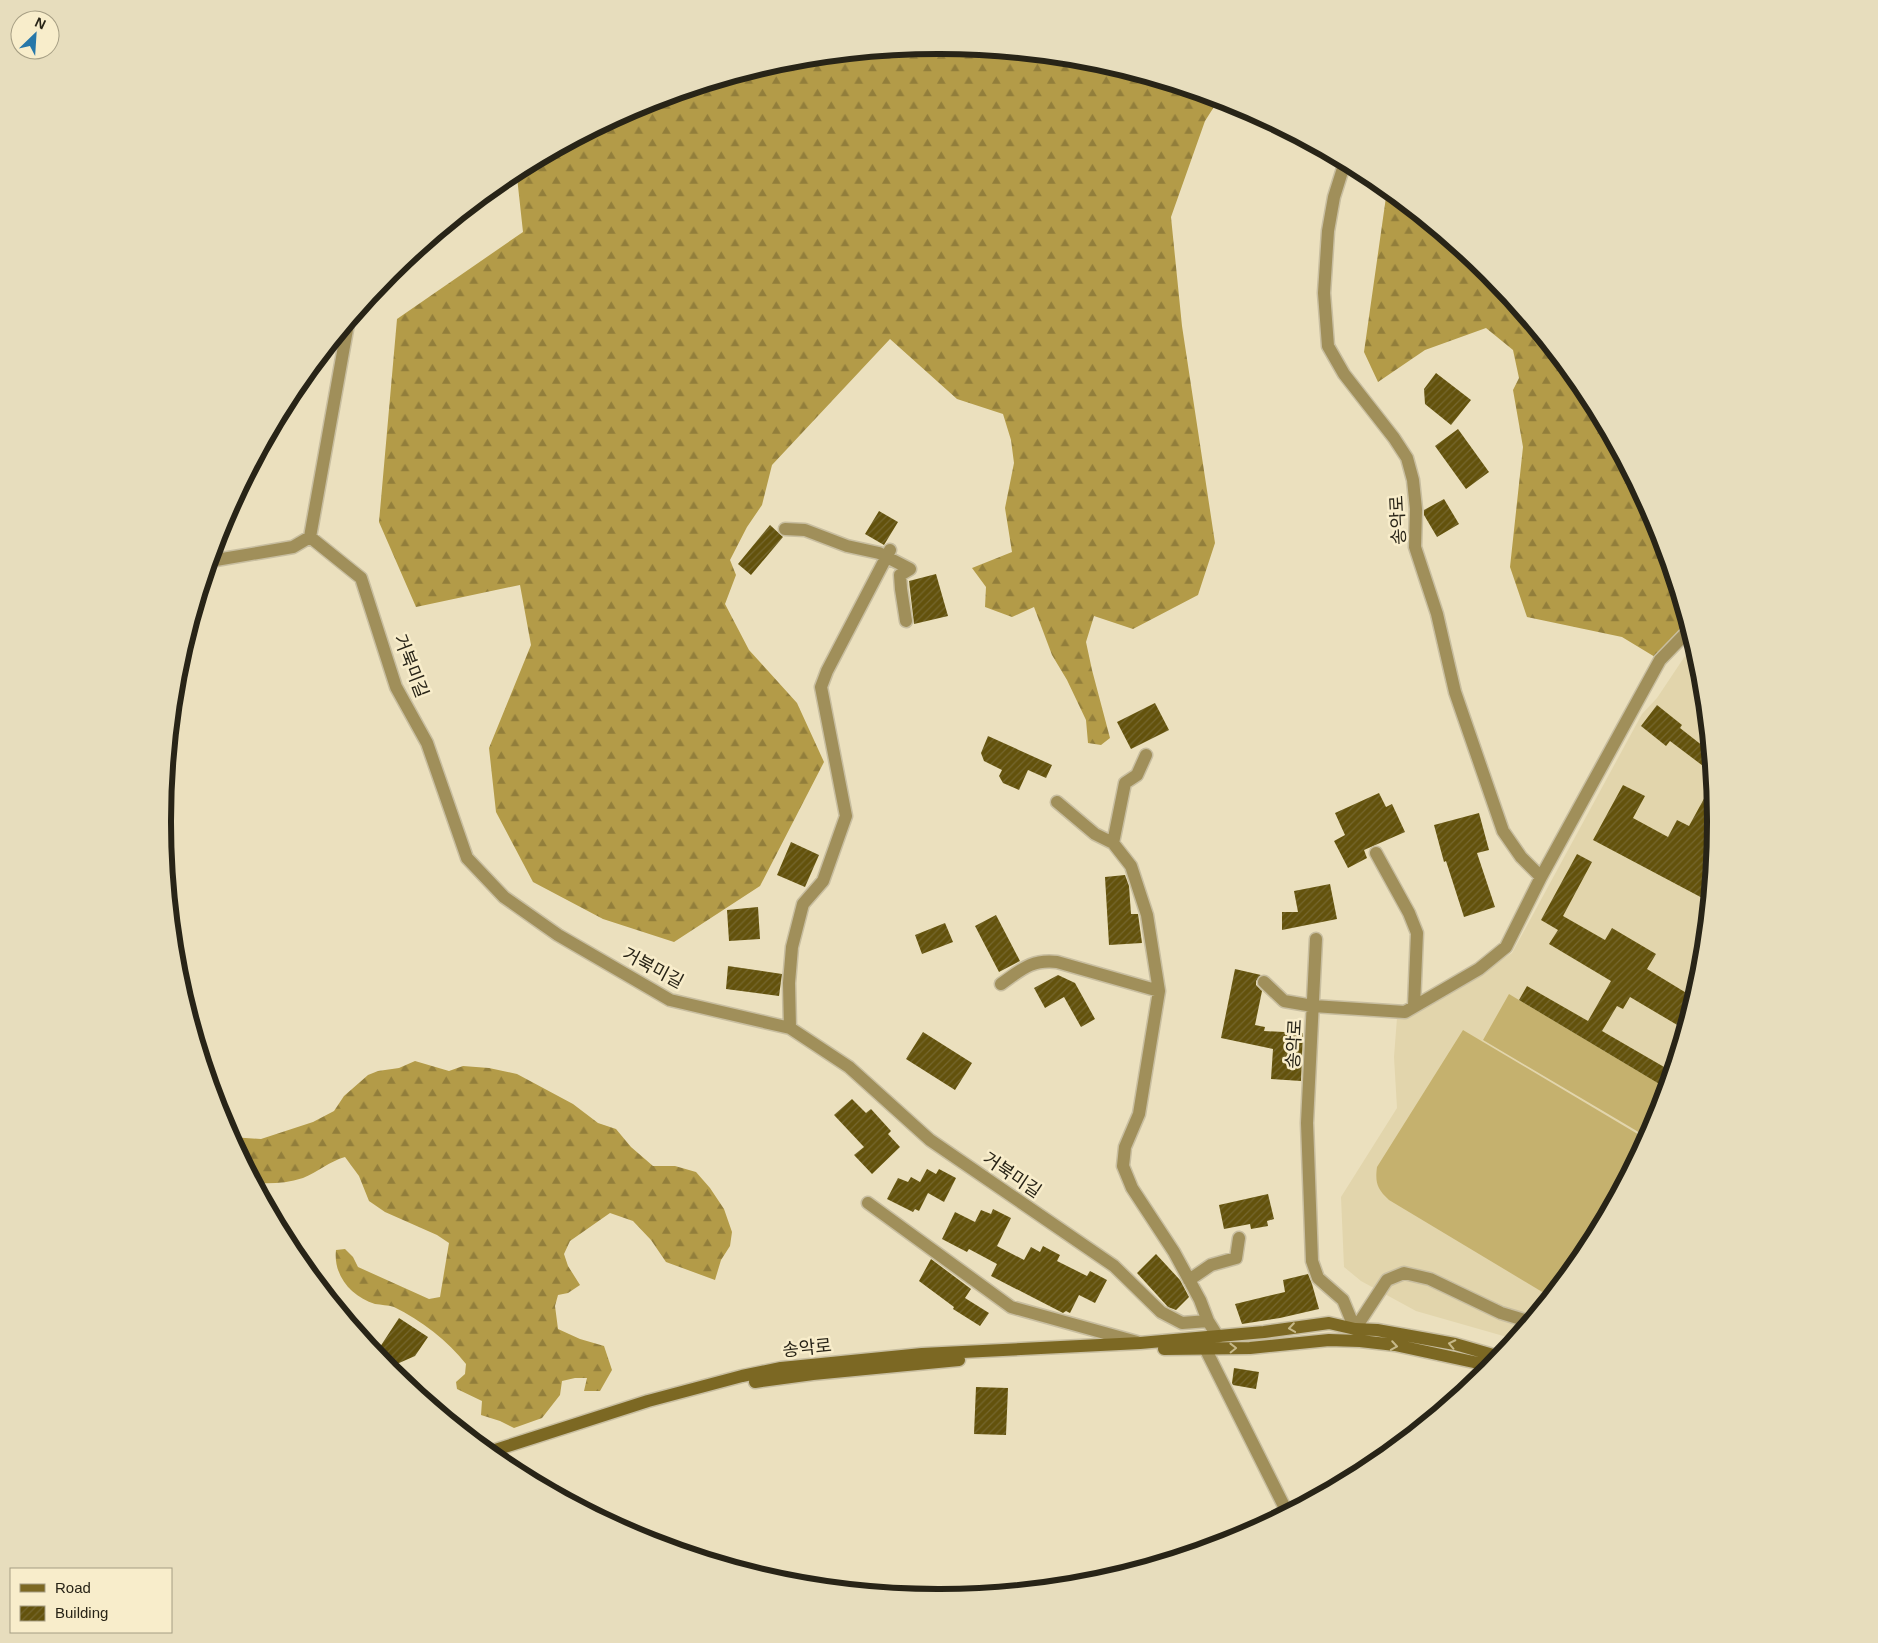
<svg xmlns="http://www.w3.org/2000/svg" width="1878" height="1643" font-family="Arial,'Noto Sans KR',sans-serif">
<style>
.built{fill:#e2d5ac}
.forest{fill:url(#forest-firs)}
.pitch{fill:#c5b16e}
.building{fill:url(#building-hatch)}
.lines{fill:none;stroke-linecap:round;stroke-linejoin:round}
.minor-casing{stroke:#c8bea0;stroke-width:15}
.secondary-casing{stroke:#c8bea0;stroke-width:15}
.minor{stroke:#a08f5a;stroke-width:12}
.secondary{stroke:#7c6823;stroke-width:12}
.oneway{stroke:#c6b888}
.labels{text-anchor:middle;stroke-width:5;stroke-linejoin:round;paint-order:stroke}
.street-label{font-size:18px;fill:#282417;stroke:#f8edcb}
.rim{fill:none;stroke:#282417;stroke-width:6}
</style>
<defs>
<pattern id="forest-firs" width="22" height="20" patternUnits="userSpaceOnUse" patternTransform="scale(1.25)"><rect width="22" height="20" fill="#b39b48"/><path d="M5 1l3.5 6h-7zM16 11l3.5 6h-7z" fill="#927e3b"/></pattern>
<pattern id="building-hatch" width="6" height="6" patternUnits="userSpaceOnUse" patternTransform="scale(1.25)"><rect width="6" height="6" fill="#63520c"/><path d="M-1 1l2-2M0 6l6-6M5 7l2-2" fill="none" stroke="#75672f"/></pattern>
</defs>
<rect width="100%" height="100%" fill="#ebe0be"/>
<!-- built -->
<path class="built" d="M 1687,653 L 1696,656 L 1701,670 L 1715,822 L 1701,973 L 1656,1119 L 1584,1253 L 1514,1339 L 1416,1311 L 1361,1281 L 1344,1267 L 1341,1197 L 1397,1108 L 1394,1057 L 1397,1018 L 1430,1005 L 1512,953 L 1642,714 L 1657,698 Z"/>
<!-- forest -->
<path class="forest" d="M 939,45 L 1091,60 L 1219,99 L 1205,121 L 1171,217 L 1182,326 L 1215,543 L 1198,595 L 1133,629 L 1094,616 L 1086,642 L 1092,670 L 1110,738 L 1101,745 L 1088,743 L 1086,720 L 1067,680 L 1052,655 L 1034,607 L 1012,617 L 985,607 L 986,587 L 972,568 L 1012,552 L 1005,508 L 1014,463 L 1011,440 L 1003,414 L 957,399 L 890,339 L 772,465 L 762,505 L 747,527 L 730,560 L 736,575 L 725,604 L 749,650 L 797,703 L 824,762 L 760,886 L 674,942 L 603,919 L 533,882 L 496,812 L 489,748 L 531,645 L 520,585 L 416,607 L 379,522 L 397,319 L 523,232 L 517,177 L 511,174 L 642,104 L 788,60 Z
M 1387,190 L 1488,273 L 1585,390 L 1656,525 L 1688,628 L 1660,660 L 1622,637 L 1527,617 L 1510,567 L 1523,447 L 1513,390 L 1519,378 L 1513,350 L 1486,328 L 1425,350 L 1378,382 L 1364,352 Z
M 415,1061 L 449,1071 L 463,1066 L 489,1068 L 517,1074 L 573,1104 L 598,1123 L 616,1129 L 631,1147 L 653,1166 L 675,1166 L 696,1172 L 710,1188 L 724,1209 L 732,1232 L 730,1246 L 721,1260 L 715,1280 L 666,1262 L 651,1240 L 633,1221 L 610,1213 L 570,1241 L 564,1254 L 568,1266 L 580,1285 L 568,1293 L 558,1295 L 555,1306 L 558,1329 L 580,1339 L 604,1346 L 612,1370 L 600,1391 L 584,1391 L 587,1378 L 575,1378 L 562,1381 L 560,1395 L 542,1418 L 514,1428 L 500,1421 L 481,1415 L 482,1401 L 457,1389 L 456,1382 L 465,1374 L 466,1364 C 448,1341 421,1320 394,1307 C 388,1305 381,1305 375,1304 C 352,1297 333,1276 336,1250 L 345,1249 L 353,1257 L 358,1267 L 429,1299 L 440,1297 L 449,1243 L 437,1235 L 385,1212 L 369,1201 L 359,1176 L 345,1157 C 330,1161 318,1172 303,1178 C 287,1183 272,1184 256,1183 L 231,1137 L 261,1139 L 313,1122 L 334,1111 L 344,1096 L 368,1075 L 378,1071 L 399,1068 Z"/>
<!-- pitch -->
<path class="pitch" d="M 1509,994 L 1666,1088 L 1656,1119 L 1647,1137 L 1483,1040 Z
M 1463,1030 L 1646,1139 L 1584,1253 L 1549,1296 L 1389,1200 C 1377,1189 1375,1183 1377,1167 Z"/>
<!-- building -->
<path class="building" d="M 1436,373 L 1471,400 L 1451,425 L 1425,404 L 1424,389 Z
M 1458,429 L 1489,472 L 1466,489 L 1435,446 Z
M 1444,499 L 1459,524 L 1437,537 L 1424,515 L 1424,510 Z
M 879,511 L 898,522 L 884,545 L 865,534 Z
M 770,525 L 783,537 L 751,575 L 738,564 Z
M 936,574 L 948,616 L 914,624 L 909,581 Z
M 1155,703 L 1169,730 L 1131,749 L 1117,722 Z
M 1657,705 L 1682,725 L 1680,728 L 1708,750 L 1711,772 L 1670,741 L 1666,746 L 1641,726 Z
M 988,736 L 1052,765 L 1046,778 L 1028,770 L 1019,790 L 1003,783 L 999,776 L 1002,770 L 984,761 L 981,753 Z
M 1712,784 L 1716,822 L 1708,901 L 1593,840 L 1623,785 L 1645,796 L 1633,818 L 1668,837 L 1677,820 L 1689,826 Z
M 1379,793 L 1386,807 L 1392,804 L 1405,832 L 1364,850 L 1367,858 L 1348,868 L 1334,841 L 1345,835 L 1335,813 Z
M 1479,813 L 1489,850 L 1477,853 L 1495,907 L 1464,917 L 1446,861 L 1444,862 L 1434,825 Z
M 791,842 L 819,855 L 805,887 L 777,875 Z
M 1577,854 L 1592,862 L 1563,916 L 1605,940 L 1612,928 L 1656,954 L 1647,969 L 1693,997 L 1684,1029 L 1630,997 L 1623,1009 L 1617,1006 L 1602,1031 L 1671,1071 L 1666,1088 L 1519,1000 L 1527,986 L 1588,1021 L 1611,981 L 1549,944 L 1558,930 L 1541,920 Z
M 1125,875 L 1129,886 L 1131,914 L 1138,914 L 1142,943 L 1109,945 L 1105,877 Z
M 1330,884 L 1337,919 L 1282,930 L 1282,912 L 1298,912 L 1294,891 Z
M 758,907 L 760,939 L 729,941 L 727,910 Z
M 996,915 L 1020,961 L 999,972 L 975,926 Z
M 945,923 L 953,942 L 922,954 L 915,935 Z
M 728,966 L 782,974 L 779,996 L 726,989 Z
M 1235,969 L 1261,975 L 1256,981 L 1256,985 L 1262,991 L 1255,1025 L 1265,1027 L 1264,1031 L 1303,1033 L 1301,1081 L 1271,1079 L 1273,1049 L 1221,1038 Z
M 1058,975 L 1075,983 L 1095,1019 L 1081,1027 L 1064,997 L 1045,1008 L 1034,988 Z
M 923,1032 L 972,1063 L 955,1090 L 906,1059 Z
M 852,1099 L 866,1113 L 871,1109 L 891,1131 L 888,1134 L 900,1147 L 872,1174 L 854,1155 L 864,1147 L 834,1115 Z
M 927,1169 L 936,1174 L 939,1169 L 956,1178 L 944,1202 L 928,1193 L 919,1211 L 915,1209 L 913,1212 L 887,1199 L 898,1178 L 908,1182 L 911,1177 L 920,1182 Z
M 1268,1194 L 1274,1219 L 1267,1221 L 1268,1226 L 1251,1229 L 1250,1224 L 1224,1229 L 1219,1205 Z
M 993,1209 L 1011,1218 L 997,1246 L 1024,1260 L 1031,1247 L 1040,1252 L 1043,1246 L 1060,1255 L 1057,1261 L 1087,1276 L 1090,1271 L 1107,1280 L 1095,1303 L 1079,1295 L 1070,1313 L 1066,1311 L 1063,1313 L 991,1276 L 997,1264 L 969,1249 L 967,1252 L 942,1239 L 955,1212 L 975,1222 L 981,1210 L 991,1214 Z
M 1156,1254 L 1180,1280 L 1189,1297 L 1176,1310 L 1168,1307 L 1137,1273 Z
M 931,1259 L 971,1289 L 965,1298 L 989,1313 L 980,1326 L 953,1309 L 954,1307 L 919,1281 Z
M 1308,1274 L 1312,1284 L 1319,1309 L 1280,1318 L 1242,1324 L 1235,1304 L 1285,1292 L 1283,1280 Z
M 399,1318 L 428,1337 L 415,1356 L 390,1367 L 383,1363 L 376,1353 Z
M 1234,1368 L 1259,1372 L 1256,1389 L 1233,1385 L 1232,1383 Z
M 976,1387 L 1008,1388 L 1006,1435 L 974,1434 Z"/>
<g class="lines">
<defs>
<path id="minor" d="M 1345,162 L 1334,197 L 1328,231 L 1324,293 L 1328,346 L 1344,374 L 1394,438 L 1407,458 L 1413,480 L 1416,509 L 1415,547 L 1437,614 L 1455,692 L 1503,831 L 1521,857 L 1541,877
M 785,529 L 805,530 L 847,546 L 879,553 L 910,569 L 900,575 L 901,589 L 906,621
M 310,537 L 348,324
M 210,561 L 293,547 L 310,537 L 361,578 L 396,687 L 427,743 L 467,858 L 504,897 L 558,935 L 670,1000 L 790,1028 L 849,1067 L 930,1140 L 1114,1266 L 1161,1312 L 1182,1323 L 1208,1321 L 1218,1337
M 1146,755 L 1137,775 L 1125,783 L 1113,843 L 1131,866 L 1147,915 L 1159,991 L 1139,1114 L 1125,1147 L 1123,1166 L 1132,1188 L 1174,1252 L 1200,1300 L 1208,1321
M 1057,802 L 1095,834 L 1113,843
M 1376,853 L 1409,913 L 1417,933 L 1414,1006
M 1316,939 L 1307,1123 L 1312,1261 L 1318,1278 L 1343,1300 L 1355,1329
M 1264,982 L 1284,1001 L 1313,1006 L 1405,1012 L 1479,969 L 1506,947 L 1541,877 L 1660,660 L 1689,630
M 1001,984 C 1021,970 1031,959 1057,962 L 1159,991
M 790,1028 L 789,983 L 792,947 L 803,904 L 823,881 L 846,816 L 821,687 L 827,671 L 890,550
M 868,1203 L 1011,1307 L 1137,1342
M 1189,1280 L 1211,1265 L 1236,1258 L 1239,1238
M 1355,1329 L 1387,1280 L 1404,1273 L 1430,1279 L 1501,1313 L 1528,1321
M 1205,1348 L 1287,1512"/>
<path id="secondary" d="M 1164,1349 L 1250,1348 L 1329,1340 L 1360,1341 L 1395,1345 L 1492,1366
M 755,1382 L 813,1374 L 959,1360
M 489,1452 L 648,1401 L 742,1376 L 781,1368 L 922,1354 L 1140,1343 L 1264,1332 L 1329,1323 L 1355,1329 L 1377,1330 L 1455,1344 L 1500,1357"/>
</defs>
<!-- minor casing -->
<use href="#minor" class="minor-casing"/>
<!-- secondary casing -->
<use href="#secondary" class="secondary-casing"/>
<!-- minor -->
<use href="#minor" class="minor"/>
<!-- secondary -->
<use href="#secondary" class="secondary"/>
</g>
<!-- one-way arrows -->
<defs><path id="oneway-chevron" d="M-2-3.5L2.5 0L-2 3.5" fill="none" stroke-width="1.6" stroke-linecap="round" stroke-linejoin="round" transform="scale(1.25)"/></defs>
<g class="oneway">
<use href="#oneway-chevron" transform="translate(1292 1328) rotate(172)"/>
<use href="#oneway-chevron" transform="translate(1452 1344) rotate(-168)"/>
<use href="#oneway-chevron" transform="translate(1394 1346) rotate(9)"/>
<use href="#oneway-chevron" transform="translate(1233 1348) rotate(-1)"/>
</g>
<g class="labels">
<!-- street labels -->
<g class="street-label">
<text transform="translate(1398 520) rotate(-93)" y="6">송악로</text>
<text transform="translate(411 666) rotate(69)" y="6">거북미길</text>
<text transform="translate(653 968) rotate(28)" y="6">거북미길</text>
<text transform="translate(1294 1044) rotate(-87)" y="6">송악로</text>
<text transform="translate(1012 1175) rotate(34)" y="6">거북미길</text>
<text transform="translate(807 1348) rotate(-6)" y="6">송악로</text>
</g>
</g>
<!-- crop -->
<path d="M0 0H1878V1643H0ZM938 54H940A767 767 0 0 1 1707 821V822A767 767 0 0 1 940 1589H938A767 767 0 0 1 171 822V821A767 767 0 0 1 938 54Z" fill="#e7ddbd" fill-rule="evenodd"/>
<path class="rim" d="M938 54H940A767 767 0 0 1 1707 821V822A767 767 0 0 1 940 1589H938A767 767 0 0 1 171 822V821A767 767 0 0 1 938 54Z"/>
<!-- legend -->
<rect x="10" y="1568" width="162" height="65" fill="#f8edcb" stroke="#a59d83"/>
<rect x="20" y="1584" width="25" height="8" fill="#7c6823" stroke="#a59d83"/>
<text x="55" y="1593" font-size="15" fill="#282417">Road</text>
<rect x="20" y="1606" width="25" height="15" fill="url(#building-hatch)" stroke="#a59d83"/>
<text x="55" y="1618" font-size="15" fill="#282417">Building</text>
<!-- north arrow -->
<g transform="translate(35 35) rotate(25)"><circle r="24" fill="#f8edcb" stroke="#a59d83"/>
<path d="M0-4L9 19L0 12L-9 19Z" fill="#2777a9"/>
<text y="-8" font-size="14" font-weight="bold" text-anchor="middle" fill="#282417">N</text>
</g>
</svg>
